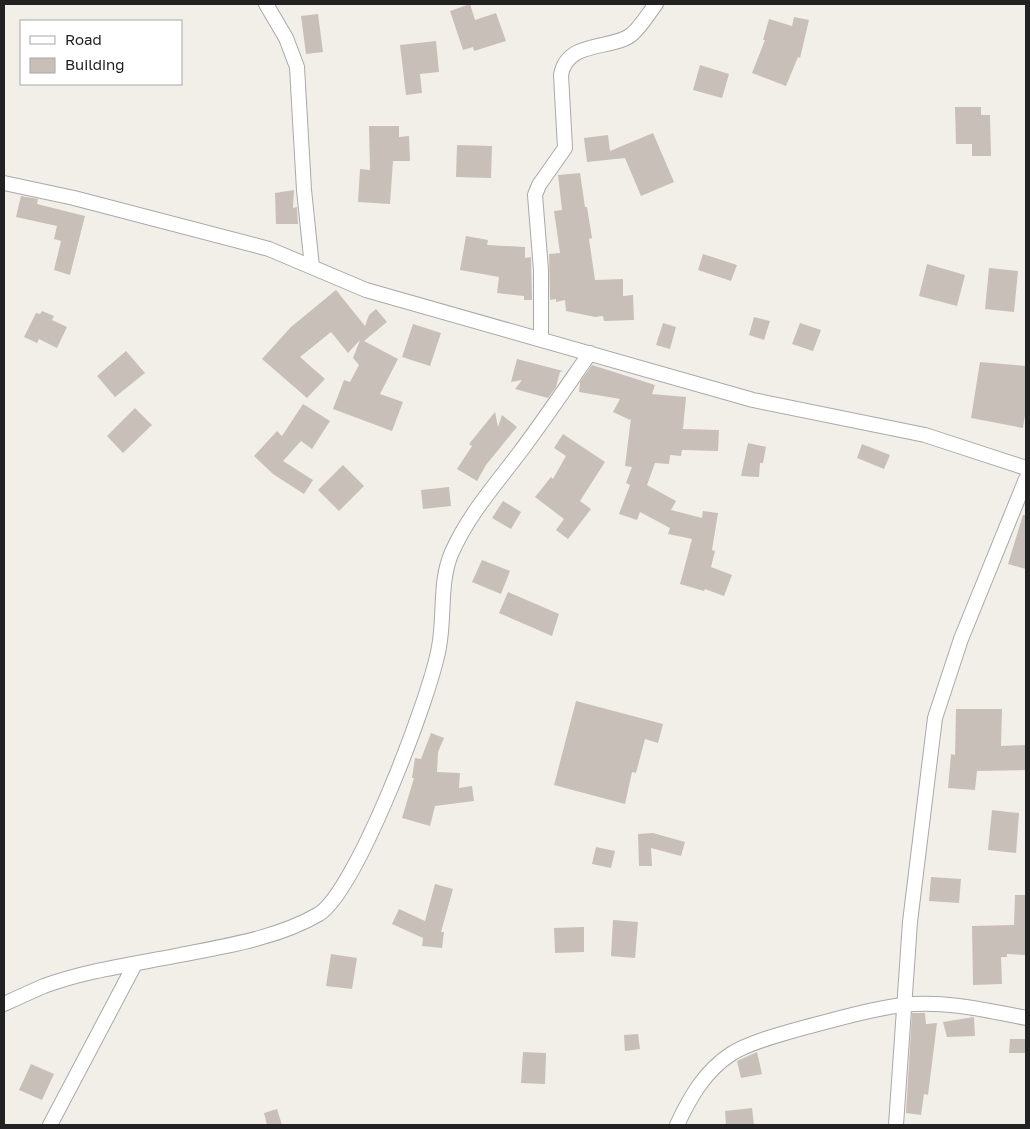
<svg xmlns="http://www.w3.org/2000/svg" width="1030" height="1129" font-family="'Golos Text',sans-serif">
<style>
.building{fill:#c7bfb8}
.lines{fill:none;stroke-linecap:round;stroke-linejoin:round}
.minor-casing{stroke:#a9a9a9;stroke-width:16}
.minor{stroke:#fff;stroke-width:14}
</style>
<rect width="100%" height="100%" fill="#f2efe9"/>
<!-- building -->
<path class="building" d="M 470,4 L 475,20 L 496,13 L 506,41 L 474,51 L 473,47 L 463,50 L 450,11 Z
M 318,14 L 323,52 L 306,54 L 301,16 Z
M 794,17 L 809,20 L 800,58 L 798,57 L 786,86 L 752,73 L 765,40 L 763,40 L 769,19 L 792,26 Z
M 436,41 L 439,72 L 420,74 L 422,93 L 406,95 L 400,45 Z
M 700,65 L 729,74 L 722,98 L 693,90 Z
M 955,107 L 981,107 L 981,115 L 990,115 L 991,156 L 972,156 L 972,144 L 956,144 Z
M 369,126 L 399,126 L 399,137 L 409,136 L 410,161 L 393,161 L 390,204 L 358,202 L 360,169 L 370,170 Z
M 653,133 L 674,182 L 641,196 L 625,158 L 587,162 L 584,138 L 608,135 L 610,151 Z
M 457,145 L 492,146 L 491,178 L 456,177 Z
M 580,173 L 585,207 L 587,207 L 592,238 L 589,239 L 595,280 L 623,279 L 623,296 L 633,295 L 634,320 L 604,321 L 603,316 L 595,317 L 566,311 L 565,300 L 556,302 L 556,299 L 550,300 L 549,254 L 560,253 L 554,211 L 562,210 L 558,175 Z
M 294,190 L 293,208 L 297,207 L 298,224 L 276,224 L 275,193 Z
M 21,196 L 38,199 L 37,204 L 85,216 L 70,275 L 54,270 L 61,241 L 54,239 L 57,226 L 16,217 Z
M 466,236 L 488,240 L 487,245 L 525,247 L 525,258 L 531,257 L 532,300 L 524,300 L 524,296 L 497,293 L 499,277 L 460,270 Z
M 703,254 L 737,265 L 731,281 L 698,270 Z
M 927,264 L 965,275 L 957,306 L 919,296 Z
M 989,268 L 1018,271 L 1014,312 L 985,309 Z
M 336,290 L 365,326 L 369,315 L 376,309 L 387,322 L 364,341 L 398,359 L 380,394 L 403,402 L 392,431 L 333,409 L 344,380 L 350,382 L 359,365 L 353,358 L 360,340 L 348,353 L 331,332 L 300,357 L 325,379 L 307,398 L 262,359 L 291,327 Z
M 42,311 L 54,316 L 52,320 L 67,327 L 57,348 L 39,339 L 37,343 L 24,337 L 36,313 L 40,314 Z
M 754,317 L 770,321 L 764,340 L 749,335 Z
M 663,323 L 676,327 L 670,349 L 656,345 Z
M 800,323 L 821,330 L 813,351 L 792,344 Z
M 413,324 L 441,333 L 430,366 L 402,357 Z
M 126,351 L 145,373 L 115,397 L 97,376 Z
M 517,359 L 563,371 L 560,372 L 556,387 L 548,398 L 515,389 L 522,380 L 511,382 Z
M 980,362 L 1026,366 L 1026,409 L 1023,428 L 971,418 Z
M 592,365 L 655,385 L 652,394 L 686,397 L 683,429 L 719,430 L 718,451 L 682,450 L 681,456 L 670,455 L 669,464 L 655,463 L 647,485 L 676,501 L 671,510 L 702,518 L 703,511 L 718,513 L 712,550 L 715,551 L 711,567 L 732,575 L 724,596 L 705,589 L 704,591 L 680,584 L 692,539 L 668,534 L 670,528 L 640,512 L 637,520 L 619,514 L 630,485 L 626,483 L 632,467 L 625,466 L 631,418 L 630,420 L 613,412 L 620,399 L 579,392 L 580,382 Z
M 303,404 L 330,421 L 312,449 L 301,441 L 283,461 L 313,480 L 304,494 L 273,474 L 254,456 L 277,431 L 282,436 Z
M 135,408 L 152,425 L 123,453 L 107,436 Z
M 495,412 L 498,427 L 502,415 L 517,427 L 486,465 L 477,481 L 457,469 L 472,446 L 469,444 Z
M 563,434 L 605,462 L 580,501 L 591,509 L 568,539 L 556,530 L 564,519 L 535,497 L 551,477 L 553,479 L 566,456 L 554,448 Z
M 748,443 L 766,447 L 763,463 L 760,463 L 759,477 L 741,476 Z
M 862,444 L 890,455 L 884,469 L 857,458 Z
M 343,465 L 364,486 L 339,511 L 318,490 Z
M 449,487 L 451,506 L 423,509 L 421,490 Z
M 503,501 L 521,512 L 511,529 L 492,518 Z
M 1023,515 L 1026,515 L 1026,569 L 1008,564 Z
M 482,560 L 510,571 L 501,594 L 472,582 Z
M 508,592 L 559,614 L 552,636 L 499,613 Z
M 576,701 L 663,724 L 658,743 L 645,739 L 636,773 L 632,772 L 625,804 L 554,785 Z
M 956,709 L 1002,709 L 1001,746 L 1026,745 L 1026,770 L 977,771 L 975,790 L 948,788 L 951,754 L 955,755 Z
M 431,733 L 444,738 L 438,752 L 437,772 L 460,773 L 459,788 L 472,786 L 474,801 L 435,806 L 430,826 L 402,818 L 414,778 L 412,778 L 415,758 L 421,759 Z
M 992,810 L 1019,813 L 1016,853 L 988,850 Z
M 653,833 L 685,842 L 681,856 L 651,848 L 652,866 L 639,866 L 638,834 Z
M 596,847 L 615,851 L 611,868 L 592,864 Z
M 931,877 L 961,879 L 959,903 L 929,901 Z
M 435,884 L 453,889 L 441,932 L 444,932 L 442,948 L 422,946 L 423,938 L 392,924 L 399,909 L 425,921 Z
M 1015,895 L 1026,895 L 1026,955 L 1007,954 L 1007,957 L 1001,957 L 1002,984 L 973,985 L 972,926 L 1014,925 Z
M 613,920 L 638,922 L 635,958 L 611,956 Z
M 584,927 L 584,952 L 555,953 L 554,928 Z
M 331,954 L 357,958 L 352,989 L 326,986 Z
M 912,1013 L 925,1013 L 926,1024 L 937,1023 L 928,1095 L 924,1094 L 921,1115 L 906,1113 Z
M 974,1017 L 975,1036 L 947,1037 L 943,1022 Z
M 638,1034 L 640,1049 L 625,1051 L 624,1035 Z
M 1010,1039 L 1025,1039 L 1025,1053 L 1009,1053 Z
M 523,1052 L 546,1053 L 545,1084 L 521,1083 Z
M 757,1052 L 762,1074 L 741,1078 L 737,1061 Z
M 31,1064 L 54,1074 L 42,1100 L 19,1090 Z
M 752,1108 L 754,1125 L 726,1125 L 725,1111 Z
M 277,1109 L 282,1125 L 267,1125 L 264,1113 Z"/>
<g class="lines">
<defs>
<path id="minor" d="M 266,4 L 286,38 L 297,67 L 304,190 L 312,267
M 4,183 L 74,198 L 269,249 L 366,290 L 753,400 L 925,435 L 1026,468
M 541,338 L 541,270 L 535,195 L 539,185 L 565,148 L 561,75 C 567,40 611,50 631,35 C 641,27 648,14 656,4
M 4,1004 C 17,998 30,992 44,986 C 87,970 135,964 180,955 C 226,946 278,938 319,914 C 357,890 431,695 439,647 C 445,616 439,581 452,552 C 469,514 496,484 520,452 C 544,420 567,386 590,353
M 50,1125 L 135,964
M 677,1125 C 690,1097 705,1071 731,1054 C 749,1042 785,1033 806,1027 C 838,1019 870,1009 902,1005 C 944,1000 986,1010 1026,1018
M 896,1125 L 910,922 L 935,718 L 961,639 L 1026,479"/>
</defs>
<!-- minor casing -->
<use href="#minor" class="minor-casing"/>
<!-- minor -->
<use href="#minor" class="minor"/>
</g>
<!-- border -->
<rect width="1030" height="1129" fill="none" stroke="#222222" stroke-width="10"/>
<!-- legend -->
<rect x="20" y="20" width="162" height="65" fill="#ffffff" stroke="#a7a7a7"/>
<rect x="30" y="36" width="25" height="8" fill="#ffffff" stroke="#a7a7a7"/>
<text x="65" y="45" font-size="15" fill="#222222">Road</text>
<rect x="30" y="58" width="25" height="15" fill="#c7bfb8" stroke="#a7a7a7"/>
<text x="65" y="70" font-size="15" fill="#222222">Building</text>
</svg>
